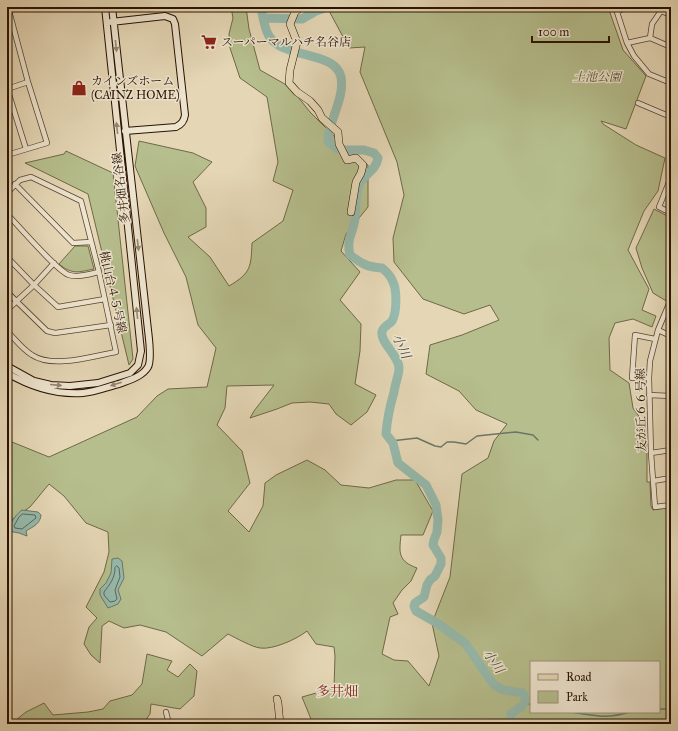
<svg xmlns="http://www.w3.org/2000/svg" width="678" height="731" font-family="'IM FELL Great Primer','Noto Serif JP',serif">
<style>
.green{fill:#b6be8d;stroke:#706846;fill-rule:evenodd}
.water{fill:#96baad;stroke:#6a7768}
.lines{fill:none;stroke-linecap:round;stroke-linejoin:round}
.shore{stroke:#606656;stroke-width:1}
.stream{stroke:#6a7768;stroke-width:1.5}
.river{stroke:#96baad;stroke-width:9}
.street-casing{stroke:#58432e;stroke-width:6}
.secondary-casing{stroke:#291200;stroke-width:8}
.primary-casing{stroke:#291200;stroke-width:8}
.street{stroke:#eee5d0;stroke-width:4.5}
.secondary{stroke:#eee5d0;stroke-width:6}
.primary{stroke:#e5d7b6;stroke-width:7}
.oneway{fill:#958672}
.labels{text-anchor:middle;stroke-width:3;stroke-linejoin:round;paint-order:stroke}
.poi-label{font-size:12px;fill:#291200;stroke:#eee5d0;text-anchor:start}
.park-label{font-size:12px;font-style:italic;fill:#5a4e31;stroke:#eee5d0}
.street-label{font-size:12px;fill:#291200;stroke:#eee5d0}
.water-label{font-size:13px;font-style:italic;fill:#4f4d3d;stroke:#eee5d0}
.quarter-label{font-size:14px;fill:#7a1f14;stroke:#eee5d0}
</style>
<rect width="100%" height="100%" fill="#e5d7b6"/>
<filter id="stains"><feTurbulence type="fractalNoise" baseFrequency=".005" numOctaves="4"/><feColorMatrix values="0 0 0 0 .2 0 0 0 0 .09 0 0 0 0 .02 0 0 0 .5 -.17"/></filter>
<radialGradient id="worn" r=".72"><stop offset=".6" stop-color="#630" stop-opacity="0"/><stop offset="1" stop-color="#630" stop-opacity=".3"/></radialGradient>
<!-- green -->
<path class="green" d="M 231,7 L 246,7 L 249,29 L 260,70 L 290,87 L 310,112 L 344,146 L 368,165 L 368,207 L 346,234 L 341,251 L 360,272 L 340,300 L 361,324 L 360,351 L 355,384 L 376,395 L 367,412 L 351,425 L 336,414 L 329,404 L 310,402 L 292,403 L 277,409 L 250,418 L 254,411 L 274,385 L 227,386 L 225,408 L 217,425 L 242,451 L 250,483 L 228,511 L 249,532 L 263,506 L 265,483 L 276,475 L 307,460 L 325,470 L 341,485 L 369,488 L 396,480 L 415,480 L 433,511 L 423,535 L 401,535 C 399,553 398,561 417,568 L 411,581 L 402,590 L 393,603 L 398,614 L 390,617 L 382,654 L 394,660 L 408,661 L 429,686 L 439,656 L 432,623 L 450,577 L 462,474 L 488,458 L 494,441 L 507,424 L 476,410 L 459,391 L 426,374 L 430,345 L 462,335 L 499,320 L 490,305 L 464,314 L 423,299 L 394,262 L 393,238 L 404,195 L 397,162 L 360,72 L 365,47 L 349,48 L 327,7 L 608,7 L 623,50 L 646,76 L 626,129 L 601,121 L 603,124 L 636,145 L 665,158 L 658,191 L 644,211 L 628,250 L 649,289 L 642,310 L 656,316 L 652,327 L 633,319 L 615,323 L 609,338 L 610,370 L 629,383 L 633,408 L 643,422 L 647,451 L 647,482 L 650,482 L 651,506 L 653,510 L 671,507 L 671,724 L 313,724 L 302,697 L 334,688 L 335,656 L 334,647 L 316,644 L 307,631 C 297,639 273,650 260,648 C 252,647 236,638 228,634 L 202,656 L 166,632 L 140,625 L 124,628 L 109,621 L 102,626 L 100,663 L 91,655 L 84,644 L 89,627 L 97,618 L 86,607 L 104,572 L 109,552 L 108,532 L 86,523 L 64,496 L 49,484 L 30,507 L 7,523 L 7,440 L 49,457 L 137,417 L 157,396 L 168,389 L 207,387 L 216,348 L 198,325 L 186,277 L 164,233 L 135,166 L 139,141 L 193,153 L 212,162 L 193,182 L 206,208 L 206,227 L 188,237 L 210,257 L 229,286 C 251,273 251,267 252,243 L 283,221 L 293,190 L 273,181 L 278,162 L 267,97 L 240,78 L 230,48 L 229,34 L 233,18 ZM 531,662 L 659,662 L 659,712 L 531,712 Z
M 66,151 L 113,173 L 133,359 L 129,365 L 88,194 L 25,163 L 64,154 Z
M 654,209 L 671,218 L 671,298 L 668,302 L 653,293 L 642,268 L 636,248 Z
M 75,246 L 88,246 L 94,269 C 79,272 72,275 59,264 Z
M 147,654 L 172,661 L 167,670 L 178,677 L 190,664 L 197,671 L 194,696 L 180,709 L 151,704 L 150,714 L 143,724 L 7,724 L 7,718 L 16,720 L 26,712 L 44,703 L 53,715 L 88,712 L 103,709 L 110,701 L 132,695 L 142,684 Z"/>
<!-- water -->
<path class="water" d="M 22,510 L 38,512 L 41,515 C 40,524 34,526 26,531 L 27,536 L 19,533 L 8,531 C 11,523 14,516 22,510 Z
M 118,558 L 122,561 L 124,578 L 118,590 L 121,599 L 118,604 L 108,608 L 100,595 L 100,589 L 106,583 L 111,573 L 112,559 Z"/>
<g class="lines">
<!-- shore -->
<path class="shore" d="M 23,514 L 35,515 L 36,518 L 22,529 L 15,528 L 14,526 L 19,517 Z
M 117,566 L 119,568 L 120,577 L 115,590 L 117,599 L 115,601 L 110,602 L 104,595 L 104,592 C 110,584 115,578 115,568 Z"/>
<!-- stream -->
<path class="stream" d="M 391,441 L 417,438 L 435,446 L 441,447 L 447,442 L 454,442 L 466,444 L 477,436 L 516,432 L 533,435 L 538,440
M 526,702 L 531,705
M 659,709 L 671,709
M 571,712 C 594,716 608,719 630,712"/>
<!-- river -->
<path class="river" d="M 261,7 C 263,17 264,28 269,36 C 284,60 335,50 341,77 C 345,99 328,121 328,142 L 336,148 L 341,150 L 364,150 L 374,153 L 378,158 C 376,171 364,174 359,185 C 355,196 356,208 355,219 C 353,234 346,238 350,255 C 362,264 367,267 382,268 C 387,272 391,276 393,282 C 397,290 397,313 392,321 C 389,325 383,326 382,332 C 380,342 399,356 399,368 C 399,375 395,384 394,392 C 390,406 387,419 386,434 L 393,443 L 398,463 L 426,485 L 436,505 L 438,520 L 437,532 L 434,540 L 433,545 L 441,558 L 441,564 L 435,576 L 430,580 L 427,585 L 424,597 L 415,603 L 414,606 L 416,611 L 437,623 L 465,643 L 494,685 L 503,690 L 523,693 C 530,705 518,708 511,714 L 511,720 L 515,724
M 263,18 L 302,19 L 316,11 L 328,7"/>
<defs>
<path id="street" d="M 8,7 L 28,82
M 626,7 L 617,12 L 627,43 L 634,56 L 649,74 L 671,83
M 658,7 L 661,11 L 671,15
M 650,38 L 652,24 L 661,11
M 627,43 L 650,38 L 671,47
M 7,88 L 26,149
M 7,89 L 28,82 L 47,143 L 7,155
M 638,103 L 671,117
M 671,177 L 659,207 L 671,213
M 15,184 L 73,243 L 91,242
M 7,193 L 20,180 L 31,177 L 81,201 L 99,272 L 116,352 C 93,356 53,369 32,355 C 22,349 15,339 7,331
M 7,214 C 18,225 57,271 69,275 C 78,278 89,274 99,272
M 7,257 L 34,285 L 58,307 L 105,299
M 7,292 L 47,331 L 55,333 L 111,325
M 671,299 L 658,330 L 650,361 L 649,378 L 651,453 L 655,507 L 671,505
M 7,310 L 34,285 L 54,263
M 658,330 L 671,336
M 649,378 L 632,378 L 635,335 L 655,339
M 649,395 L 671,396
M 651,453 L 671,450
M 653,481 L 671,478
M 166,712 L 169,724"/>
<path id="secondary" d="M 111,22 L 165,16 L 173,19 L 175,24 L 185,115 C 184,121 182,124 176,127 L 125,131
M 7,366 L 34,381 L 51,385 L 70,386 L 98,383 L 130,373 L 138,365 L 141,351 L 105,7
M 7,373 C 31,387 55,395 83,393 C 95,392 107,387 119,384 C 129,380 142,377 148,367 C 152,360 149,339 148,330 L 112,7"/>
<path id="primary" d="M 301,7 L 295,12 L 290,24 L 297,42 L 290,70 L 289,83 L 297,92 L 310,101 L 318,110 L 322,118 L 338,132 L 339,144 L 347,160 L 356,158 L 363,165 L 361,173 L 356,182 L 351,212
M 277,699 L 278,703 L 280,724"/>
</defs>
<!-- street casing -->
<use href="#street" class="street-casing"/>
<!-- secondary casing -->
<use href="#secondary" class="secondary-casing"/>
<!-- primary casing -->
<use href="#primary" class="primary-casing"/>
<!-- street -->
<use href="#street" class="street"/>
<!-- secondary -->
<use href="#secondary" class="secondary"/>
<!-- primary -->
<use href="#primary" class="primary"/>
</g>
<!-- one-way arrows -->
<defs><path id="oneway-solid" d="M-6-.8H1V-3.2L6.5 0L1 3.2V.8H-6Z"/></defs>
<g class="oneway">
<use href="#oneway-solid" transform="translate(116 46) rotate(84)"/>
<use href="#oneway-solid" transform="translate(117 128) rotate(-96)"/>
<use href="#oneway-solid" transform="translate(138 245) rotate(83)"/>
<use href="#oneway-solid" transform="translate(137 313) rotate(-96)"/>
<use href="#oneway-solid" transform="translate(116 384) rotate(163)"/>
<use href="#oneway-solid" transform="translate(56 385) rotate(5)"/>
</g>
<!-- icons -->
<defs>
<symbol id="supermarket-bare" viewBox="-9 -9 18 18"><path d="M-6-5.5h2.5l.6 2H6L4.5 2H-2.5L-4.4-4H-6ZM-1.5 3.2a1.3 1.3 0 1 0 .1 0ZM3 3.2a1.3 1.3 0 1 0 .1 0Z" fill="#8f2418" stroke="#eee5d0" stroke-width="2.5" paint-order="stroke"/></symbol>
<symbol id="shop-bare" viewBox="-9 -9 18 18"><path d="M-5-2.5h2.3a2.7 3.5 0 0 1 5.4 0H5L5.5 6h-11ZM-1.5-2.5h3a1.5 2.3 0 0 0-3 0Z" fill="#8f2418" stroke="#eee5d0" stroke-width="2.5" paint-order="stroke"/></symbol>
</defs>
<g fill-rule="evenodd">
<use href="#supermarket-bare" x="198" y="31" width="22" height="22"/>
<use href="#shop-bare" x="68" y="77" width="22" height="22"/>
</g>
<g class="labels">
<!-- poi labels -->
<g class="poi-label">
<text x="221" y="46">スーパーマルハチ名谷店</text>
<text x="91" y="85">カインズホーム<tspan x="91" dy="14">(CAINZ HOME)</tspan></text>
</g>
<!-- park labels -->
<g class="park-label">
<text x="597" y="81">土池公園</text>
</g>
<!-- street labels -->
<g class="street-label">
<text transform="translate(121 188) rotate(-97)" y="4">多井畑名谷線</text>
<text transform="translate(113 292) rotate(77)" y="4">桃山台４５号線</text>
<text transform="translate(641 410) rotate(-91)" y="4">友が丘６６号線</text>
</g>
<!-- water labels -->
<g class="water-label">
<text transform="translate(402 346) rotate(65)" y="5">小川</text>
<text transform="translate(494 661) rotate(55)" y="5">小川</text>
</g>
<!-- quarter labels -->
<g class="quarter-label">
<text x="337" y="696">多井畑</text>
</g>
</g>
<!-- margin -->
<rect width="678" height="731" fill="none" stroke="#e5d7b6" stroke-width="24"/>
<rect x="8" y="8" width="662" height="715" fill="none" stroke="#291200" stroke-width="2"/>
<rect x="12" y="12" width="654" height="707" fill="none" stroke="#291200"/>
<!-- legend -->
<rect x="530" y="661" width="130" height="52" fill="#eee5d0" stroke="#9f917d"/>
<rect x="538" y="674" width="20" height="6" fill="#e5d7b6" stroke="#9f917d"/>
<text x="566" y="681" font-size="12" fill="#291200">Road</text>
<rect x="538" y="691" width="20" height="12" fill="#b6be8d" stroke="#9f917d"/>
<text x="566" y="701" font-size="12" fill="#291200">Park</text>
<!-- scale -->
<path d="M532 36v6h77v-6" fill="none" stroke="#291200" stroke-width="2"/>
<text x="538" y="36" font-size="12" fill="#291200" stroke="#eee5d0" stroke-width="3" paint-order="stroke">100 m</text>
<rect width="100%" height="100%" filter="url(#stains)"/>
<rect width="100%" height="100%" fill="url(#worn)"/>
</svg>
